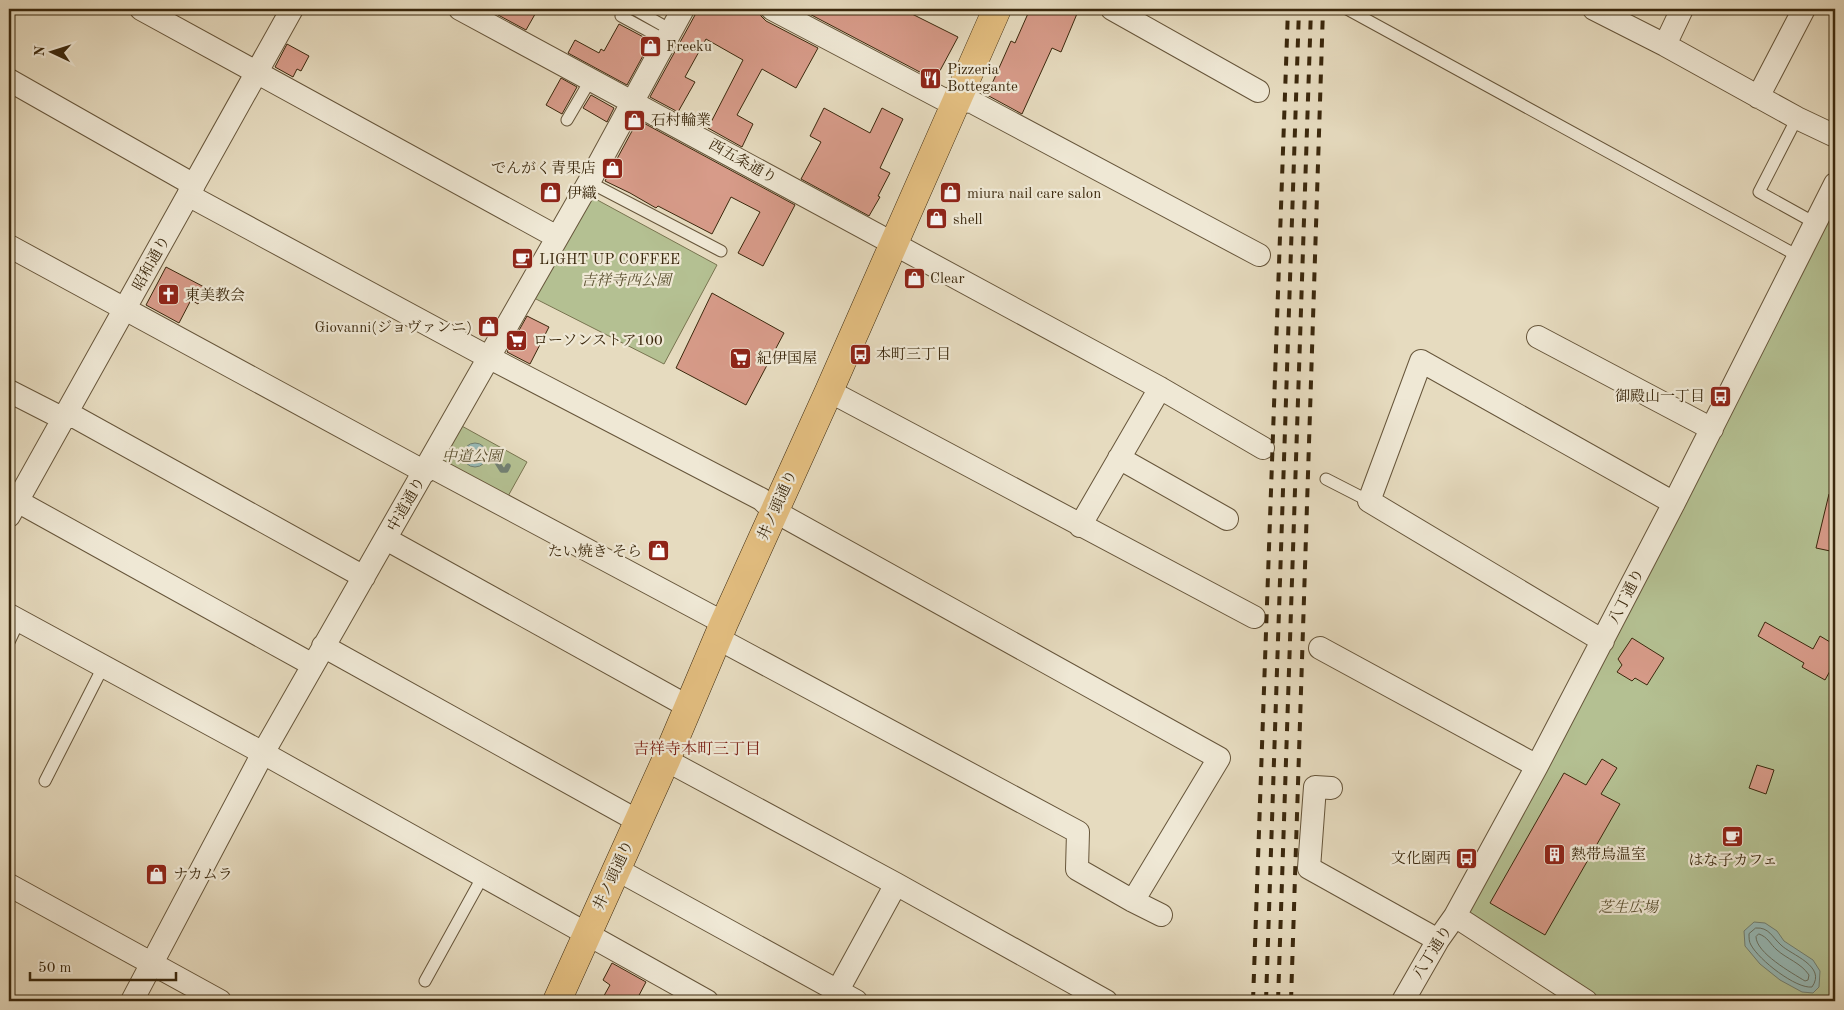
<svg xmlns="http://www.w3.org/2000/svg" width="1844" height="1010" font-family="'Old Standard TT','Noto Serif JP',serif">
<style>
.green{fill:#b4c092;stroke:#787450}
.water{fill:#97bab7;stroke:#728073}
.lines{fill:none;stroke-linecap:round;stroke-linejoin:round}
.shore{stroke:#697162;stroke-width:1}
.stream{stroke:#728073;stroke-width:5.5}
.building{fill:#d79b89;stroke:#3b280d}
.lane-casing{stroke:#66553a;stroke-width:13}
.street-casing{stroke:#66553a;stroke-width:24}
.primary-casing{stroke:#3b280d;stroke-width:29}
.lane{stroke:#efe8d5;stroke-width:11}
.street{stroke:#efe8d5;stroke-width:22}
.primary{stroke:#e3be80;stroke-width:28}
.rail{stroke:#3b280d;stroke-width:4;stroke-dasharray:9 9;stroke-linecap:butt}
.labels{text-anchor:middle;stroke-width:4.5;stroke-linejoin:round;paint-order:stroke}
.poi-label{font-size:15px;fill:#3b280d;stroke:#efe8d5;text-anchor:start}
.street-label{font-size:15px;fill:#3b280d;stroke:#efe8d5}
.park-label{font-size:15px;font-style:italic;fill:#594e2e;stroke:#efe8d5}
.neighbourhood-label{font-size:16px;fill:#7a1f14;stroke:#efe8d5}
</style>
<rect width="100%" height="100%" fill="#e6dbbf"/>
<filter id="stains"><feTurbulence type="fractalNoise" baseFrequency=".004" numOctaves="4"/><feColorMatrix values="0 0 0 0 .2 0 0 0 0 .09 0 0 0 0 .02 0 0 0 .5 -.17"/></filter>
<radialGradient id="worn" r=".72"><stop offset=".6" stop-color="#630" stop-opacity="0"/><stop offset="1" stop-color="#630" stop-opacity=".3"/></radialGradient>
<!-- green -->
<path class="green" d="M 590,196 L 717,265 L 664,364 L 534,298 Z
M 1835,197 L 1835,1001 L 1601,1001 L 1466,915 Z
M 460,425 L 527,462 L 507,498 L 440,462 Z"/>
<!-- water -->
<path class="water" d="M463 455a12 12 0 1 1 24 0a12 12 0 1 1-24 0Z
M 1754,922 L 1765,923 L 1777,931 L 1784,941 L 1813,960 L 1820,971 L 1819,987 L 1813,993 L 1802,992 L 1780,980 L 1760,964 L 1745,946 L 1744,931 Z"/>
<g class="lines">
<!-- shore -->
<path class="shore" d="M 1756,928 C 1769,927 1772,937 1781,945 C 1791,955 1827,966 1812,987 C 1796,989 1759,960 1751,945 C 1749,942 1749,938 1749,934 Z
M 1759,934 C 1768,937 1770,944 1777,950 C 1787,959 1801,963 1809,975 L 1808,980 L 1805,981 C 1792,973 1756,953 1756,937 Z"/>
<!-- stream -->
<path class="stream" d="M 487,454 L 492,454 L 502,470 L 506,470 L 508,466"/>
</g>
<!-- building -->
<path class="building" d="M 487,9 L 538,9 L 526,30 Z
M 696,9 L 759,9 L 761,16 L 766,21 L 818,48 L 796,88 L 762,69 L 737,115 L 753,124 L 742,147 L 708,128 L 743,60 L 706,39 L 685,77 L 695,82 L 678,112 L 650,97 L 695,15 Z
M 800,9 L 902,9 L 958,37 L 935,80 Z
M 1030,9 L 1079,9 L 1061,52 L 1052,48 L 1022,114 L 987,95 L 1011,41 L 1015,43 Z
M 619,24 L 651,41 L 627,85 L 568,53 L 575,40 L 599,53 L 601,49 L 604,51 Z
M 287,44 L 309,56 L 301,71 L 297,69 L 293,77 L 275,67 Z
M 561,78 L 577,87 L 562,114 L 546,105 Z
M 591,95 L 614,108 L 607,122 L 583,108 Z
M 824,108 L 870,133 L 882,108 L 903,119 L 880,168 L 890,173 L 878,196 L 880,197 L 869,216 L 801,179 L 821,142 L 810,136 Z
M 638,120 L 795,205 L 763,266 L 738,253 L 760,212 L 731,197 L 712,234 L 658,206 L 656,208 L 630,193 L 605,181 Z
M 166,267 L 206,288 L 198,304 L 191,300 L 179,323 L 146,305 Z
M 712,293 L 784,333 L 746,405 L 676,368 Z
M 527,316 L 549,327 L 530,364 L 507,352 Z
M 1829,494 L 1835,494 L 1835,552 L 1816,548 Z
M 1765,622 L 1813,649 L 1820,636 L 1835,645 L 1835,662 L 1825,680 L 1802,667 L 1804,663 L 1758,636 Z
M 1632,638 L 1664,658 L 1647,685 L 1635,678 L 1632,681 L 1617,672 L 1622,665 L 1618,659 Z
M 1602,759 L 1617,768 L 1601,794 L 1620,804 L 1545,935 L 1490,903 L 1564,773 L 1586,785 Z
M 1757,765 L 1774,770 L 1766,794 L 1749,788 Z
M 612,963 L 646,982 L 636,1001 L 601,1001 L 610,985 L 603,980 Z"/>
<g class="lines">
<defs>
<path id="lane" d="M 634,9 L 671,30
M 1347,9 L 1798,256
M 621,16 L 665,40
M 1797,118 L 1759,192 L 1815,223
M 567,120 L 591,79
M 589,182 L 721,251
M 1326,479 L 1369,501
M 9,642 L 19,621
M 45,781 L 103,667
M 425,981 L 483,876"/>
<path id="street" d="M 141,9 L 557,237
M 460,9 L 1160,388 L 1263,448
M 772,9 L 943,99 L 972,102 L 1259,255
M 1112,9 L 1258,91
M 1594,9 L 1665,45 L 1797,118 L 1835,136
M 1665,45 L 1682,9
M 9,80 L 194,185
M 1758,97 L 1804,9
M 188,195 L 488,357 L 761,499 L 774,511 L 1219,758 L 1133,901 L 1161,915
M 9,246 L 425,472
M 1538,337 L 1712,429
M 9,391 L 58,416 L 75,417 L 364,577
M 829,391 L 1254,617
M 1119,458 L 1227,519
M 428,465 L 724,623
M 17,501 L 313,665
M 9,516 L 292,9
M 1080,526 L 1160,388
M 386,539 L 689,707
M 9,615 L 263,753 L 707,1001
M 717,638 L 1078,832 L 1077,869 L 1133,901
M 1603,641 L 1369,501 L 1421,361 L 1674,503
M 323,646 L 638,821
M 1320,648 L 1537,766
M 666,760 L 896,884 L 1106,1001
M 1331,788 L 1315,787 L 1309,868 L 1438,940
M 616,869 L 856,1001
M 9,885 L 220,1001
M 1455,916 L 1586,1001
M 132,1001 L 263,753 L 589,182 L 683,9
M 832,1001 L 896,884
M 1403,1001 L 1438,940 L 1455,916 L 1537,766 L 1674,503 L 1835,184"/>
<path id="primary" d="M 557,1001 L 666,760 L 724,623 L 829,391 L 997,9"/>
</defs>
<!-- lane casing -->
<use href="#lane" class="lane-casing"/>
<!-- street casing -->
<use href="#street" class="street-casing"/>
<!-- primary casing -->
<use href="#primary" class="primary-casing"/>
<!-- lane -->
<use href="#lane" class="lane"/>
<!-- street -->
<use href="#street" class="street"/>
<!-- primary -->
<use href="#primary" class="primary"/>
<!-- rail -->
<path class="rail" d="M 1253,1001 L 1288,9
M 1266,1001 L 1299,9
M 1278,1001 L 1311,9
M 1291,1001 L 1323,9"/>
</g>
<!-- icons -->
<defs>
<symbol id="shop-square" viewBox="-11 -11 22 22"><rect x="-9" y="-9" width="18" height="18" rx="4" fill="#8f2418" stroke="#efe8d5"/><path d="M-5-2.5h2.3a2.7 3.5 0 0 1 5.4 0H5L5.5 6h-11ZM-1.5-2.5h3a1.5 2.3 0 0 0-3 0Z" fill="#fff"/></symbol>
<symbol id="restaurant-square" viewBox="-11 -11 22 22"><rect x="-9" y="-9" width="18" height="18" rx="4" fill="#8f2418" stroke="#efe8d5"/><path d="M-5-6h1v4h1v-4h1v4h1v-4h1v5L-1.5 .5V6h-2V.5L-5-1ZM5-6V6H3V1.5H1.5Q1.5-4 5-6Z" fill="#fff"/></symbol>
<symbol id="cafe-square" viewBox="-11 -11 22 22"><rect x="-9" y="-9" width="18" height="18" rx="4" fill="#8f2418" stroke="#efe8d5"/><path d="M-5.5-4.5H6V0H3Q3 3.5 0 3.5H-2.5Q-5.5 3.5-5.5 0ZM3-3.2v2h1.7v-2ZM-6 4.5H4V6H-6Z" fill="#fff"/></symbol>
<symbol id="church-square" viewBox="-11 -11 22 22"><rect x="-9" y="-9" width="18" height="18" rx="4" fill="#8f2418" stroke="#efe8d5"/><path d="M-1.2-6h2.4v3.5h3.3v2.4h-3.3V6h-2.4V-.1h-3.3v-2.4h3.3Z" fill="#fff"/></symbol>
<symbol id="supermarket-square" viewBox="-11 -11 22 22"><rect x="-9" y="-9" width="18" height="18" rx="4" fill="#8f2418" stroke="#efe8d5"/><path d="M-6-5.5h2.5l.6 2H6L4.5 2H-2.5L-4.4-4H-6ZM-1.5 3.2a1.3 1.3 0 1 0 .1 0ZM3 3.2a1.3 1.3 0 1 0 .1 0Z" fill="#fff"/></symbol>
<symbol id="bus-square" viewBox="-11 -11 22 22"><rect x="-9" y="-9" width="18" height="18" rx="4" fill="#8f2418" stroke="#efe8d5"/><path d="M-5-6H5V4H4V6H2V4H-2V6H-4V4H-5ZM-3.5-4V0h7V-4ZM-3.5 1.2v1.5H-2V1.2ZM2 1.2v1.5H3.5V1.2Z" fill="#fff"/></symbol>
<symbol id="building-square" viewBox="-11 -11 22 22"><rect x="-9" y="-9" width="18" height="18" rx="4" fill="#8f2418" stroke="#efe8d5"/><path d="M-4-6H4V6H1V3H-1V6H-4ZM-2.5-4.3h1.7v1.8h-1.7ZM.8-4.3h1.7v1.8H.8ZM-2.5-1h1.7V.8h-1.7ZM.8-1h1.7V.8H.8Z" fill="#fff"/></symbol>
</defs>
<g fill-rule="evenodd">
<use href="#shop-square" x="638" y="34" width="25" height="25"/>
<use href="#restaurant-square" x="918" y="66" width="25" height="25"/>
<use href="#shop-square" x="622" y="108" width="25" height="25"/>
<use href="#shop-square" x="600" y="156" width="25" height="25"/>
<use href="#shop-square" x="538" y="180" width="25" height="25"/>
<use href="#shop-square" x="938" y="180" width="25" height="25"/>
<use href="#shop-square" x="924" y="206" width="25" height="25"/>
<use href="#cafe-square" x="510" y="246" width="25" height="25"/>
<use href="#shop-square" x="902" y="266" width="25" height="25"/>
<use href="#church-square" x="156" y="282" width="25" height="25"/>
<use href="#shop-square" x="476" y="314" width="25" height="25"/>
<use href="#supermarket-square" x="504" y="328" width="25" height="25"/>
<use href="#bus-square" x="848" y="342" width="25" height="25"/>
<use href="#supermarket-square" x="728" y="346" width="25" height="25"/>
<use href="#bus-square" x="1708" y="384" width="25" height="25"/>
<use href="#shop-square" x="646" y="538" width="25" height="25"/>
<use href="#cafe-square" x="1720" y="824" width="25" height="25"/>
<use href="#building-square" x="1542" y="842" width="25" height="25"/>
<use href="#bus-square" x="1454" y="846" width="25" height="25"/>
<use href="#shop-square" x="144" y="862" width="25" height="25"/>
</g>
<g class="labels">
<!-- poi labels -->
<g class="poi-label">
<text x="666" y="51">Freeku</text>
<text x="947" y="74">Pizzeria<tspan x="947" dy="17">Bottegante</tspan></text>
<text x="651" y="125">石村輪業</text>
<text x="596" y="173" text-anchor="end">でんがく青果店</text>
<text x="567" y="198">伊織</text>
<text x="967" y="198">miura nail care salon</text>
<text x="953" y="224">shell</text>
<text x="539" y="264">LIGHT UP COFFEE</text>
<text x="930" y="283">Clear</text>
<text x="185" y="300">東美教会</text>
<text x="472" y="332" text-anchor="end">Giovanni(ジョヴァンニ)</text>
<text x="533" y="345">ローソンストア100</text>
<text x="876" y="359">本町三丁目</text>
<text x="757" y="363">紀伊国屋</text>
<text x="1705" y="401" text-anchor="end">御殿山一丁目</text>
<text x="642" y="556" text-anchor="end">たい焼き そら</text>
<text x="1571" y="859">熱帯鳥温室</text>
<text x="1451" y="863" text-anchor="end">文化園西</text>
<text x="1733" y="865" text-anchor="middle">はな子カフェ</text>
<text x="173" y="879">ナカムラ</text>
</g>
<!-- street labels -->
<g class="street-label">
<text transform="translate(743 161) rotate(29)" y="5">西五条通り</text>
<text transform="translate(151 263) rotate(-61)" y="5">昭和通り</text>
<text transform="translate(406 504) rotate(-60)" y="5">中道通り</text>
<text transform="translate(777 505) rotate(-66)" y="5">井ノ頭通り</text>
<text transform="translate(1626 596) rotate(-63)" y="5">八丁通り</text>
<text transform="translate(613 875) rotate(-65)" y="5">井ノ頭通り</text>
<text transform="translate(1432 952) rotate(-58)" y="5">八丁通り</text>
</g>
<!-- park labels -->
<g class="park-label">
<text x="626" y="285">吉祥寺西公園</text>
<text x="472" y="461">中道公園</text>
<text x="1628" y="912">芝生広場</text>
</g>
<!-- neighbourhood labels -->
<g class="neighbourhood-label">
<text x="697" y="754">吉祥寺本町三丁目</text>
</g>
</g>
<!-- margin -->
<rect width="1844" height="1010" fill="none" stroke="#e6dbbf" stroke-width="30"/>
<rect x="10" y="10" width="1824" height="990" fill="none" stroke="#3b280d" stroke-width="2.5"/>
<rect x="15" y="15" width="1814" height="980" fill="none" stroke="#3b280d"/>
<!-- north arrow -->
<g transform="translate(52 52) rotate(274)" stroke="#efe8d5" stroke-width="4" paint-order="stroke">
<path d="M0-4L9 19L0 12L-9 19Z" fill="#3b280d"/>
<text y="-8" font-size="14" font-weight="bold" text-anchor="middle" fill="#3b280d">N</text>
</g>
<!-- scale -->
<path d="M30 972v8h146v-8" fill="none" stroke="#3b280d" stroke-width="2.5"/>
<text x="38" y="972" font-size="15" fill="#3b280d" stroke="#efe8d5" stroke-width="4" paint-order="stroke">50 m</text>
<rect width="100%" height="100%" filter="url(#stains)"/>
<rect width="100%" height="100%" fill="url(#worn)"/>
</svg>
